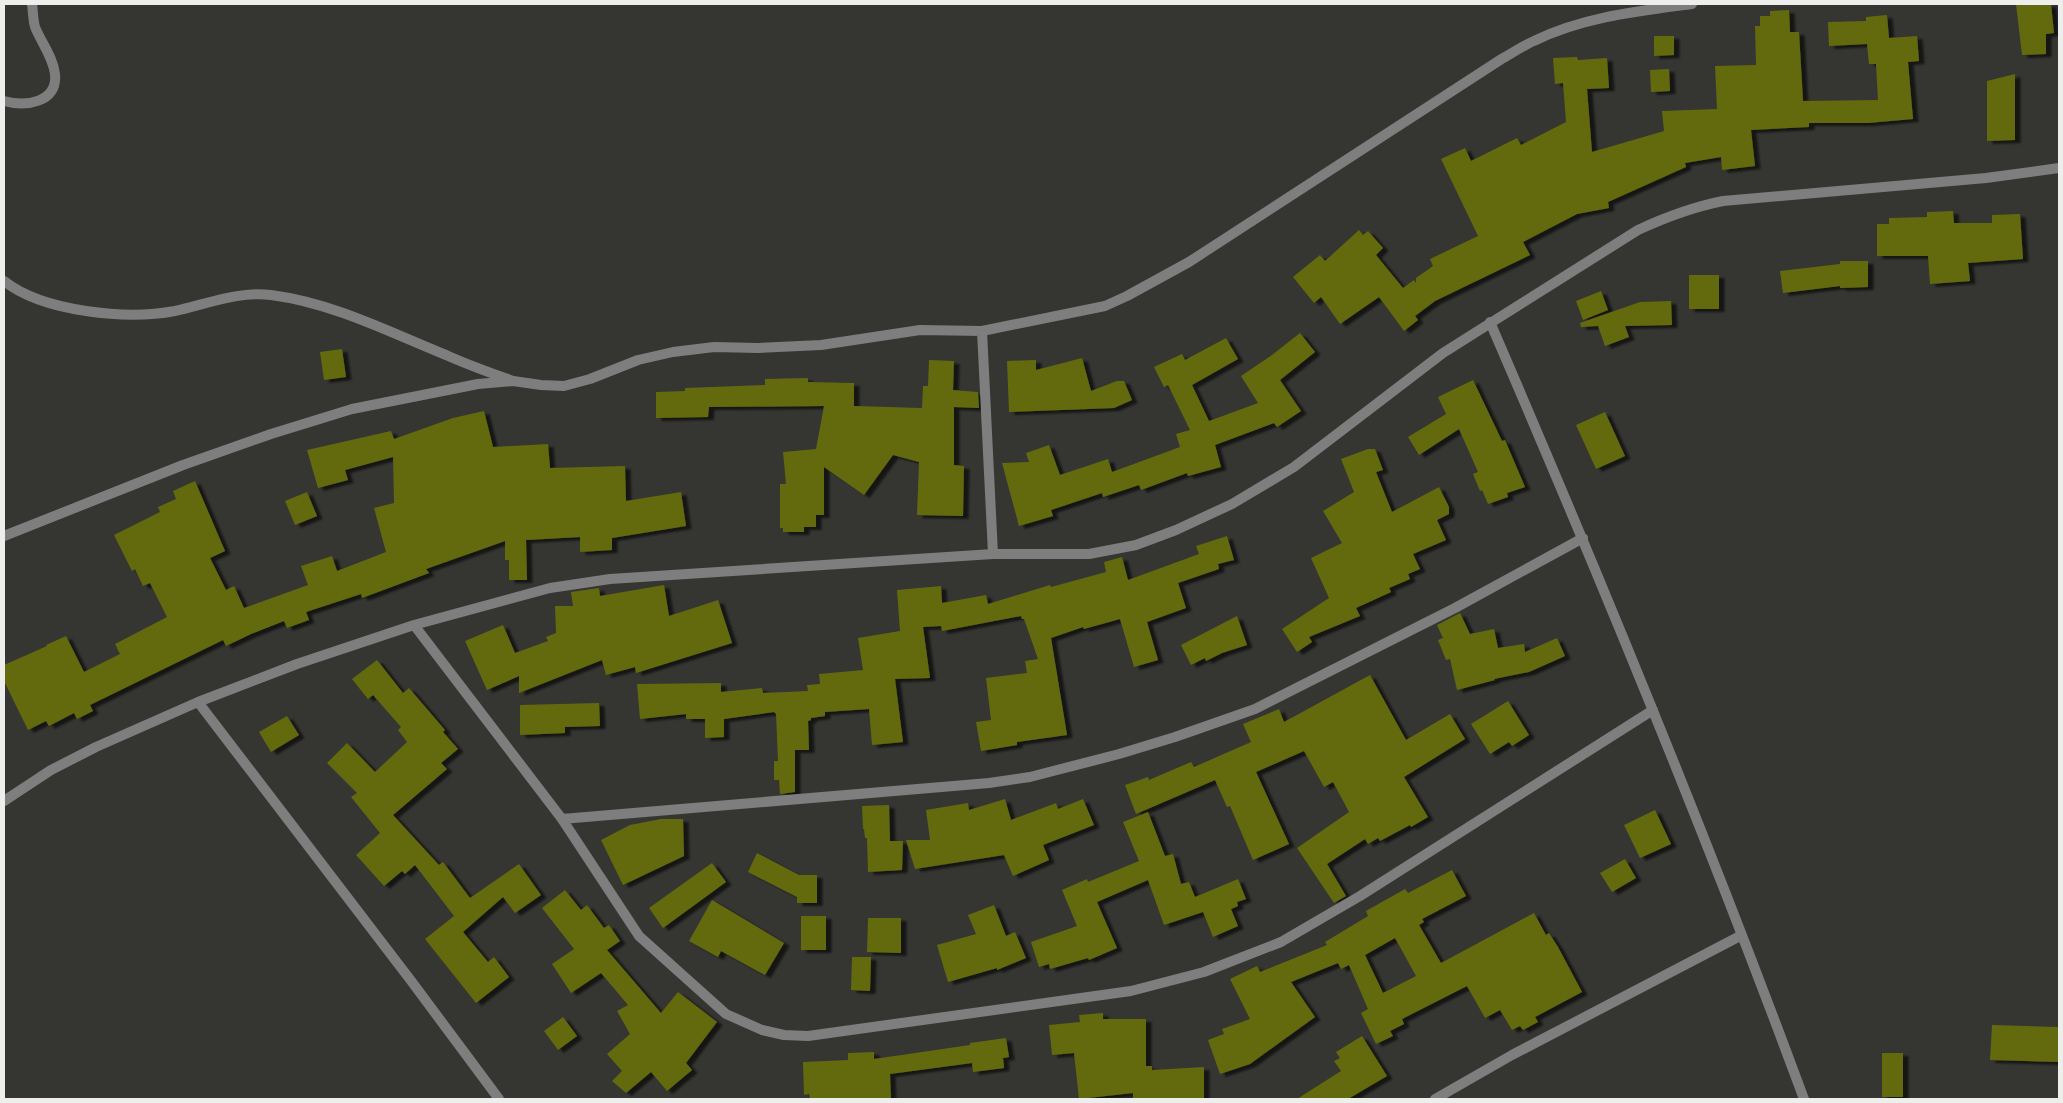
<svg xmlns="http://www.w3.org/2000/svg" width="2063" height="1103" font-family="Figtree,sans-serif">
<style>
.building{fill:#646911;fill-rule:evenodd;filter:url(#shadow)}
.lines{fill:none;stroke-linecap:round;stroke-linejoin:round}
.service{stroke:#7f7e7f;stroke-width:10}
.minor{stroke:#7f7e7f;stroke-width:10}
</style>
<defs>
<filter id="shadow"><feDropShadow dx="5.5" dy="3" stdDeviation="1" flood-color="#0009"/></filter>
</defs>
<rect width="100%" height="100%" fill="#353532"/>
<!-- building -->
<path class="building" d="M 2016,4 L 2051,4 L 2054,33 L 2046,34 L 2046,54 L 2022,55 Z
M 1789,10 L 1790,32 L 1799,32 L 1803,101 L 1878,100 L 1876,64 L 1869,64 L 1867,44 L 1829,46 L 1828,22 L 1866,21 L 1866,17 L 1887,15 L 1889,38 L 1917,36 L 1919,61 L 1908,62 L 1913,119 L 1868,123 L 1809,123 L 1809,127 L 1751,130 L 1755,166 L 1722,170 L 1721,157 L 1685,163 L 1686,167 L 1608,202 L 1609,208 L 1577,214 L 1523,242 L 1530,255 L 1435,301 L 1415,316 L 1418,320 L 1404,331 L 1379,297 L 1340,324 L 1321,297 L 1314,303 L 1293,277 L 1320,255 L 1325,261 L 1359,230 L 1363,235 L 1368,231 L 1383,248 L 1376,255 L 1403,288 L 1414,280 L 1416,283 L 1416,278 L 1433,266 L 1430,259 L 1478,236 L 1441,159 L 1465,148 L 1471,161 L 1517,138 L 1521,145 L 1566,122 L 1563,83 L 1555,84 L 1553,58 L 1577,57 L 1578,60 L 1607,58 L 1609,88 L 1587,89 L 1592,152 L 1664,131 L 1662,111 L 1717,109 L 1715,66 L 1756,65 L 1755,26 L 1760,26 L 1760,16 L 1770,16 L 1770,11 Z
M 1654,36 L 1674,36 L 1674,55 L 1654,56 Z
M 1669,69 L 1670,91 L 1651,92 L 1650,70 Z
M 2015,74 L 2015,140 L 1987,141 L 1987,81 Z
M 1953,211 L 1954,223 L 1992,223 L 1992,215 L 2020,214 L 2023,259 L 1968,263 L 1970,281 L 1930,284 L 1928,256 L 1877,256 L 1877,224 L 1889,224 L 1889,218 L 1927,217 L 1927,212 Z
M 1840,261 L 1868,261 L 1868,287 L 1840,288 L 1840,286 L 1783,293 L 1780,271 L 1840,264 Z
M 1689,275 L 1719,275 L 1719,309 L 1689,309 Z
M 1601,291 L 1608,310 L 1583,320 L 1576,301 Z
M 1671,301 L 1672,325 L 1625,326 L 1629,337 L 1605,346 L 1598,326 L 1581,327 L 1580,323 L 1640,302 Z
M 1300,333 L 1315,352 L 1280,380 L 1301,411 L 1277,427 L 1274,423 L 1215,445 L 1221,467 L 1188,476 L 1187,473 L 1141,490 L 1139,485 L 1103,497 L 1102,493 L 1051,510 L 1053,516 L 1019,526 L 1002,463 L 1029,462 L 1026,453 L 1049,445 L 1060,475 L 1108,459 L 1112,472 L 1180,447 L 1176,434 L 1190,430 L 1168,385 L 1164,387 L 1154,367 L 1182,354 L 1185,360 L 1226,338 L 1238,359 L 1192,385 L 1209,421 L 1258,403 L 1241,376 L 1272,355 Z
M 342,349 L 346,377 L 324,380 L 320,352 Z
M 1082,358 L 1091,391 L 1117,381 L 1124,381 L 1132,400 L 1114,408 L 1009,412 L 1007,361 L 1036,360 L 1036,370 Z
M 929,360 L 954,361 L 953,390 L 978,392 L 979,408 L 954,407 L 954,465 L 964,466 L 963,516 L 917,515 L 919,462 L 893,455 L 864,495 L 824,467 L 824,515 L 816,515 L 816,527 L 804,527 L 804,532 L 783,532 L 783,528 L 780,528 L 780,484 L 786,484 L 783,452 L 816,449 L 824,406 L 709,407 L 708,417 L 656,418 L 656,392 L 685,391 L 685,388 L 765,385 L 765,379 L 808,378 L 808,382 L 854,383 L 854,406 L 922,408 L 923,386 L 928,386 Z
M 1473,380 L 1502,441 L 1505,440 L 1525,487 L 1507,493 L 1508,497 L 1488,504 L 1482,490 L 1480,491 L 1473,474 L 1478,472 L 1459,429 L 1419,455 L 1408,437 L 1446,414 L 1438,397 Z
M 484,411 L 493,447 L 548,444 L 550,468 L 625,466 L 626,501 L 681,492 L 686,526 L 612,538 L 612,550 L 580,552 L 580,537 L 526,540 L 527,580 L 509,580 L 509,560 L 505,560 L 505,541 L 426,569 L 429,573 L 362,598 L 361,594 L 306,612 L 309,620 L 287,628 L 284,621 L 251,634 L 226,646 L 223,640 L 90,705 L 93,711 L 77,719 L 74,713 L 49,726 L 46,721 L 28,730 L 4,681 L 4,665 L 47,646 L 46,645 L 66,636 L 84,672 L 120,654 L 115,644 L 167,617 L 150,583 L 143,586 L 135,569 L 132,571 L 114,535 L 160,512 L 158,507 L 176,499 L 173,491 L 195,481 L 225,551 L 210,558 L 226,590 L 234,586 L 244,608 L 308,585 L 301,566 L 332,556 L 337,571 L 386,552 L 374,508 L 394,503 L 393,457 L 345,470 L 348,480 L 318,488 L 307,450 L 391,431 L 394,439 L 453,418 Z
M 1605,412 L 1625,456 L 1596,469 L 1576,425 Z
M 1368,449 L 1375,449 L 1383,470 L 1376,472 L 1392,512 L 1439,487 L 1449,507 L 1449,514 L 1437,520 L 1446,540 L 1413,554 L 1420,569 L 1408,574 L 1410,579 L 1389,588 L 1391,592 L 1356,608 L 1360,616 L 1309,637 L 1312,642 L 1297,652 L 1282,629 L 1329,598 L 1311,558 L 1342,543 L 1323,511 L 1354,492 L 1341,459 Z
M 307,492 L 317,516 L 295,525 L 285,501 Z
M 1227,536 L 1234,560 L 1218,564 L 1219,569 L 1178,583 L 1186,608 L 1147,622 L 1158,660 L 1134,667 L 1120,619 L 1084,629 L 1083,627 L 1051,638 L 1067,735 L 1017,742 L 1017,745 L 981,751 L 976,722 L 991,720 L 986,678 L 1027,673 L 1025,661 L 1038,659 L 1024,619 L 1022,619 L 1021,616 L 942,631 L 941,626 L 923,627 L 930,678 L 895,679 L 903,742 L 872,745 L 869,709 L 825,712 L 825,716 L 811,718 L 811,720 L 808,721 L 809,750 L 795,750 L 795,792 L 780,794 L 779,780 L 774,780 L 774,761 L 778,761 L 776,714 L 774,712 L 724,719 L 724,737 L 705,738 L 705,719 L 686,719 L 686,714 L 640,719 L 637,684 L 721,683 L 721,692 L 762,688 L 763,693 L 808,691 L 807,685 L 820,684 L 819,674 L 863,670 L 858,638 L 900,631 L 897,590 L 941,586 L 942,603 L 986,595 L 988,604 L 1050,585 L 1051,587 L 1106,572 L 1104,562 L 1122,557 L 1128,580 L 1199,554 L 1196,546 Z
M 664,585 L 669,616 L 718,600 L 732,643 L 636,673 L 635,667 L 606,675 L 602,660 L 519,693 L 519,676 L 487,690 L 465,641 L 503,625 L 515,653 L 548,641 L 546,637 L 556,633 L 555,606 L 573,606 L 571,592 L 599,588 L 600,596 Z
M 1460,613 L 1470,634 L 1494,629 L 1498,648 L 1524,644 L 1525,652 L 1557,638 L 1565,656 L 1529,672 L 1494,679 L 1495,680 L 1457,690 L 1450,659 L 1446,660 L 1438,640 L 1443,638 L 1437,625 Z
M 1237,616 L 1247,645 L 1222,653 L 1206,661 L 1205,658 L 1191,665 L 1181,645 Z
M 377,660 L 403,693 L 409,688 L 445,730 L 443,732 L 458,749 L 441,763 L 447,769 L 393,815 L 439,865 L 443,862 L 470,898 L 519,864 L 541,895 L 515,913 L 503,897 L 463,932 L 488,962 L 494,957 L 509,977 L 476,1003 L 425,939 L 454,916 L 415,865 L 405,874 L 402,871 L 384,886 L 356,855 L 380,833 L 351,797 L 357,793 L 327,763 L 347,743 L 375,772 L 407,742 L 398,730 L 401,727 L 373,695 L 368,699 L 352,679 Z
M 1370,675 L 1406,740 L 1450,714 L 1465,739 L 1404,777 L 1428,817 L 1411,827 L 1410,825 L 1380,841 L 1378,838 L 1368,844 L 1365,839 L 1327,864 L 1346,896 L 1334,903 L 1297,848 L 1349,812 L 1333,782 L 1324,787 L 1304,751 L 1256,772 L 1289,844 L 1253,860 L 1230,806 L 1227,807 L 1215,780 L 1136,814 L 1125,785 L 1148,777 L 1149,780 L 1191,762 L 1194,767 L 1251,742 L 1243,724 L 1279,709 L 1284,722 Z
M 1508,701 L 1529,735 L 1512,746 L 1509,742 L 1490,754 L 1471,724 Z
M 599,703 L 600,726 L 565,727 L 565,733 L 520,735 L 520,705 Z
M 287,716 L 299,735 L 271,752 L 259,732 Z
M 1005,799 L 1011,820 L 1056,803 L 1058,809 L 1083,799 L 1094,825 L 1043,845 L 1049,860 L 1013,876 L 1004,855 L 915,869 L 906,840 L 930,840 L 926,810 L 968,803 L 969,810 Z
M 889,805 L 890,841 L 903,841 L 902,870 L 868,872 L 867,838 L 865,838 L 864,829 L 863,829 L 862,806 Z
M 1655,810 L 1671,844 L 1640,858 L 1624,825 Z
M 1148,812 L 1165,856 L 1173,854 L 1181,884 L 1189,882 L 1195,897 L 1238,879 L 1246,899 L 1237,902 L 1238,906 L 1231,909 L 1238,926 L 1213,937 L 1203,912 L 1164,925 L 1148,880 L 1097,902 L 1117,948 L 1089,960 L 1088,958 L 1050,969 L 1049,964 L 1039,967 L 1031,942 L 1077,926 L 1062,890 L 1087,879 L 1088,882 L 1139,861 L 1123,822 Z
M 661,819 L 683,819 L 684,856 L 623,885 L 601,840 L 630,825 Z
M 757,853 L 799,875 L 817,875 L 817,903 L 797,903 L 797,897 L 748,872 Z
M 1625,859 L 1636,878 L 1612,892 L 1600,873 Z
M 712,863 L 726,882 L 663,928 L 649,908 Z
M 1452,870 L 1466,896 L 1422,919 L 1424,922 L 1419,925 L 1441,963 L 1534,913 L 1546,935 L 1549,933 L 1558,947 L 1582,992 L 1535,1017 L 1538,1022 L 1523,1030 L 1520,1026 L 1512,1030 L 1500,1010 L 1485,1018 L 1467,986 L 1402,1019 L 1404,1024 L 1390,1031 L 1393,1036 L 1376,1044 L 1361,1013 L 1368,1009 L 1349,965 L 1341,969 L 1338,963 L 1291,982 L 1315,1017 L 1250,1064 L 1220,1074 L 1208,1040 L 1224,1034 L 1222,1029 L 1250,1019 L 1230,979 L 1257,966 L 1260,972 L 1327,945 L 1325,942 L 1368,916 L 1366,911 L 1405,889 L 1408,893 ZM 1395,938 L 1416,976 L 1383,993 L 1365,955 Z
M 565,890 L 581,910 L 587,905 L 604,928 L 609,925 L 620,941 L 607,950 L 661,1013 L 678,992 L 717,1022 L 686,1063 L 692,1070 L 667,1091 L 651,1072 L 626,1093 L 612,1081 L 622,1071 L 607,1054 L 630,1034 L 617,1011 L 628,1005 L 601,973 L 571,993 L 552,964 L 574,949 L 542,908 Z
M 712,900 L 784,943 L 765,975 L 721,951 L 718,957 L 689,941 Z
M 994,905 L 1006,936 L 1015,932 L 1026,958 L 997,970 L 997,968 L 948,982 L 937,945 L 976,934 L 968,915 Z
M 801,916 L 826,916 L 826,950 L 801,950 Z
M 868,918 L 901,918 L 901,953 L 867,952 Z
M 852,957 L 871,957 L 870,991 L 851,990 Z
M 1103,1013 L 1103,1019 L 1146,1019 L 1146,1066 L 1152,1066 L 1152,1070 L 1204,1067 L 1204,1099 L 1133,1099 L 1133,1093 L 1079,1099 L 1074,1053 L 1052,1055 L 1049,1025 L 1080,1022 L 1079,1015 Z
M 563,1017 L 577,1036 L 558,1050 L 544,1031 Z
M 1992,1025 L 2059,1027 L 2059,1062 L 1990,1060 Z
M 1362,1036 L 1387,1076 L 1348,1099 L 1297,1099 L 1341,1071 L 1334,1061 L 1340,1058 L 1336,1052 Z
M 1006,1038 L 1009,1057 L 1003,1058 L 1004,1068 L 973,1072 L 972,1063 L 890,1074 L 891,1099 L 810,1099 L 809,1094 L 804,1095 L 803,1062 L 848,1060 L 848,1053 L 874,1052 L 874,1059 L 970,1045 L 970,1043 Z
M 1882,1053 L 1903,1053 L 1903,1097 L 1882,1097 Z"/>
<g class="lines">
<!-- service -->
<path class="service" d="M 4,101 C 25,107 58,103 55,74 C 53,57 41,42 35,27 C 33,20 33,11 32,4
M 4,281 C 43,312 127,320 175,311 C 207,304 238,291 271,295 C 333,303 389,332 446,355 C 468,365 491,373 513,381"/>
<!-- minor -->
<path class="minor" d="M 1490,322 C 1601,579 1707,837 1804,1099
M 982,331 L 993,554
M 4,536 L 183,465 L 271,434 L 352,409 L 478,384 L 513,381 L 541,385 L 564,386 L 590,379 L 638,360 L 673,352 L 714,347 L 758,348 L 821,345 L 920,330 L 982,331 L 1105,306 L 1127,296 L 1189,262 L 1500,60 C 1511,54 1522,46 1534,41 C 1582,17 1639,11 1692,4
M 414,625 L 562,819 L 639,936 L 726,1014 L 762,1030 L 784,1035 L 808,1036 L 1131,991 L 1204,972 L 1281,942 L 1360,896 L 1653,710
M 198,702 L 412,982 L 499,1099
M 4,801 L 51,770 L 96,747 L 198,702 L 297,664 L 414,625 L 550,588 L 610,579 L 993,554 L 1089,554 L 1136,545 L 1176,530 L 1232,504 L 1294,467 L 1443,353 L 1638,230 C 1666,217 1693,207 1723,201 L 1986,178 L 2059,168
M 562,819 L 989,783 L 1030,777 L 1119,754 L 1175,737 L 1255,709 L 1455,608 L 1583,538
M 1435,1099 L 1512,1055 L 1742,935"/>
</g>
<!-- border -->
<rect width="2063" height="1103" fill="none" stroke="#eeeeec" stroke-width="10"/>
</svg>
